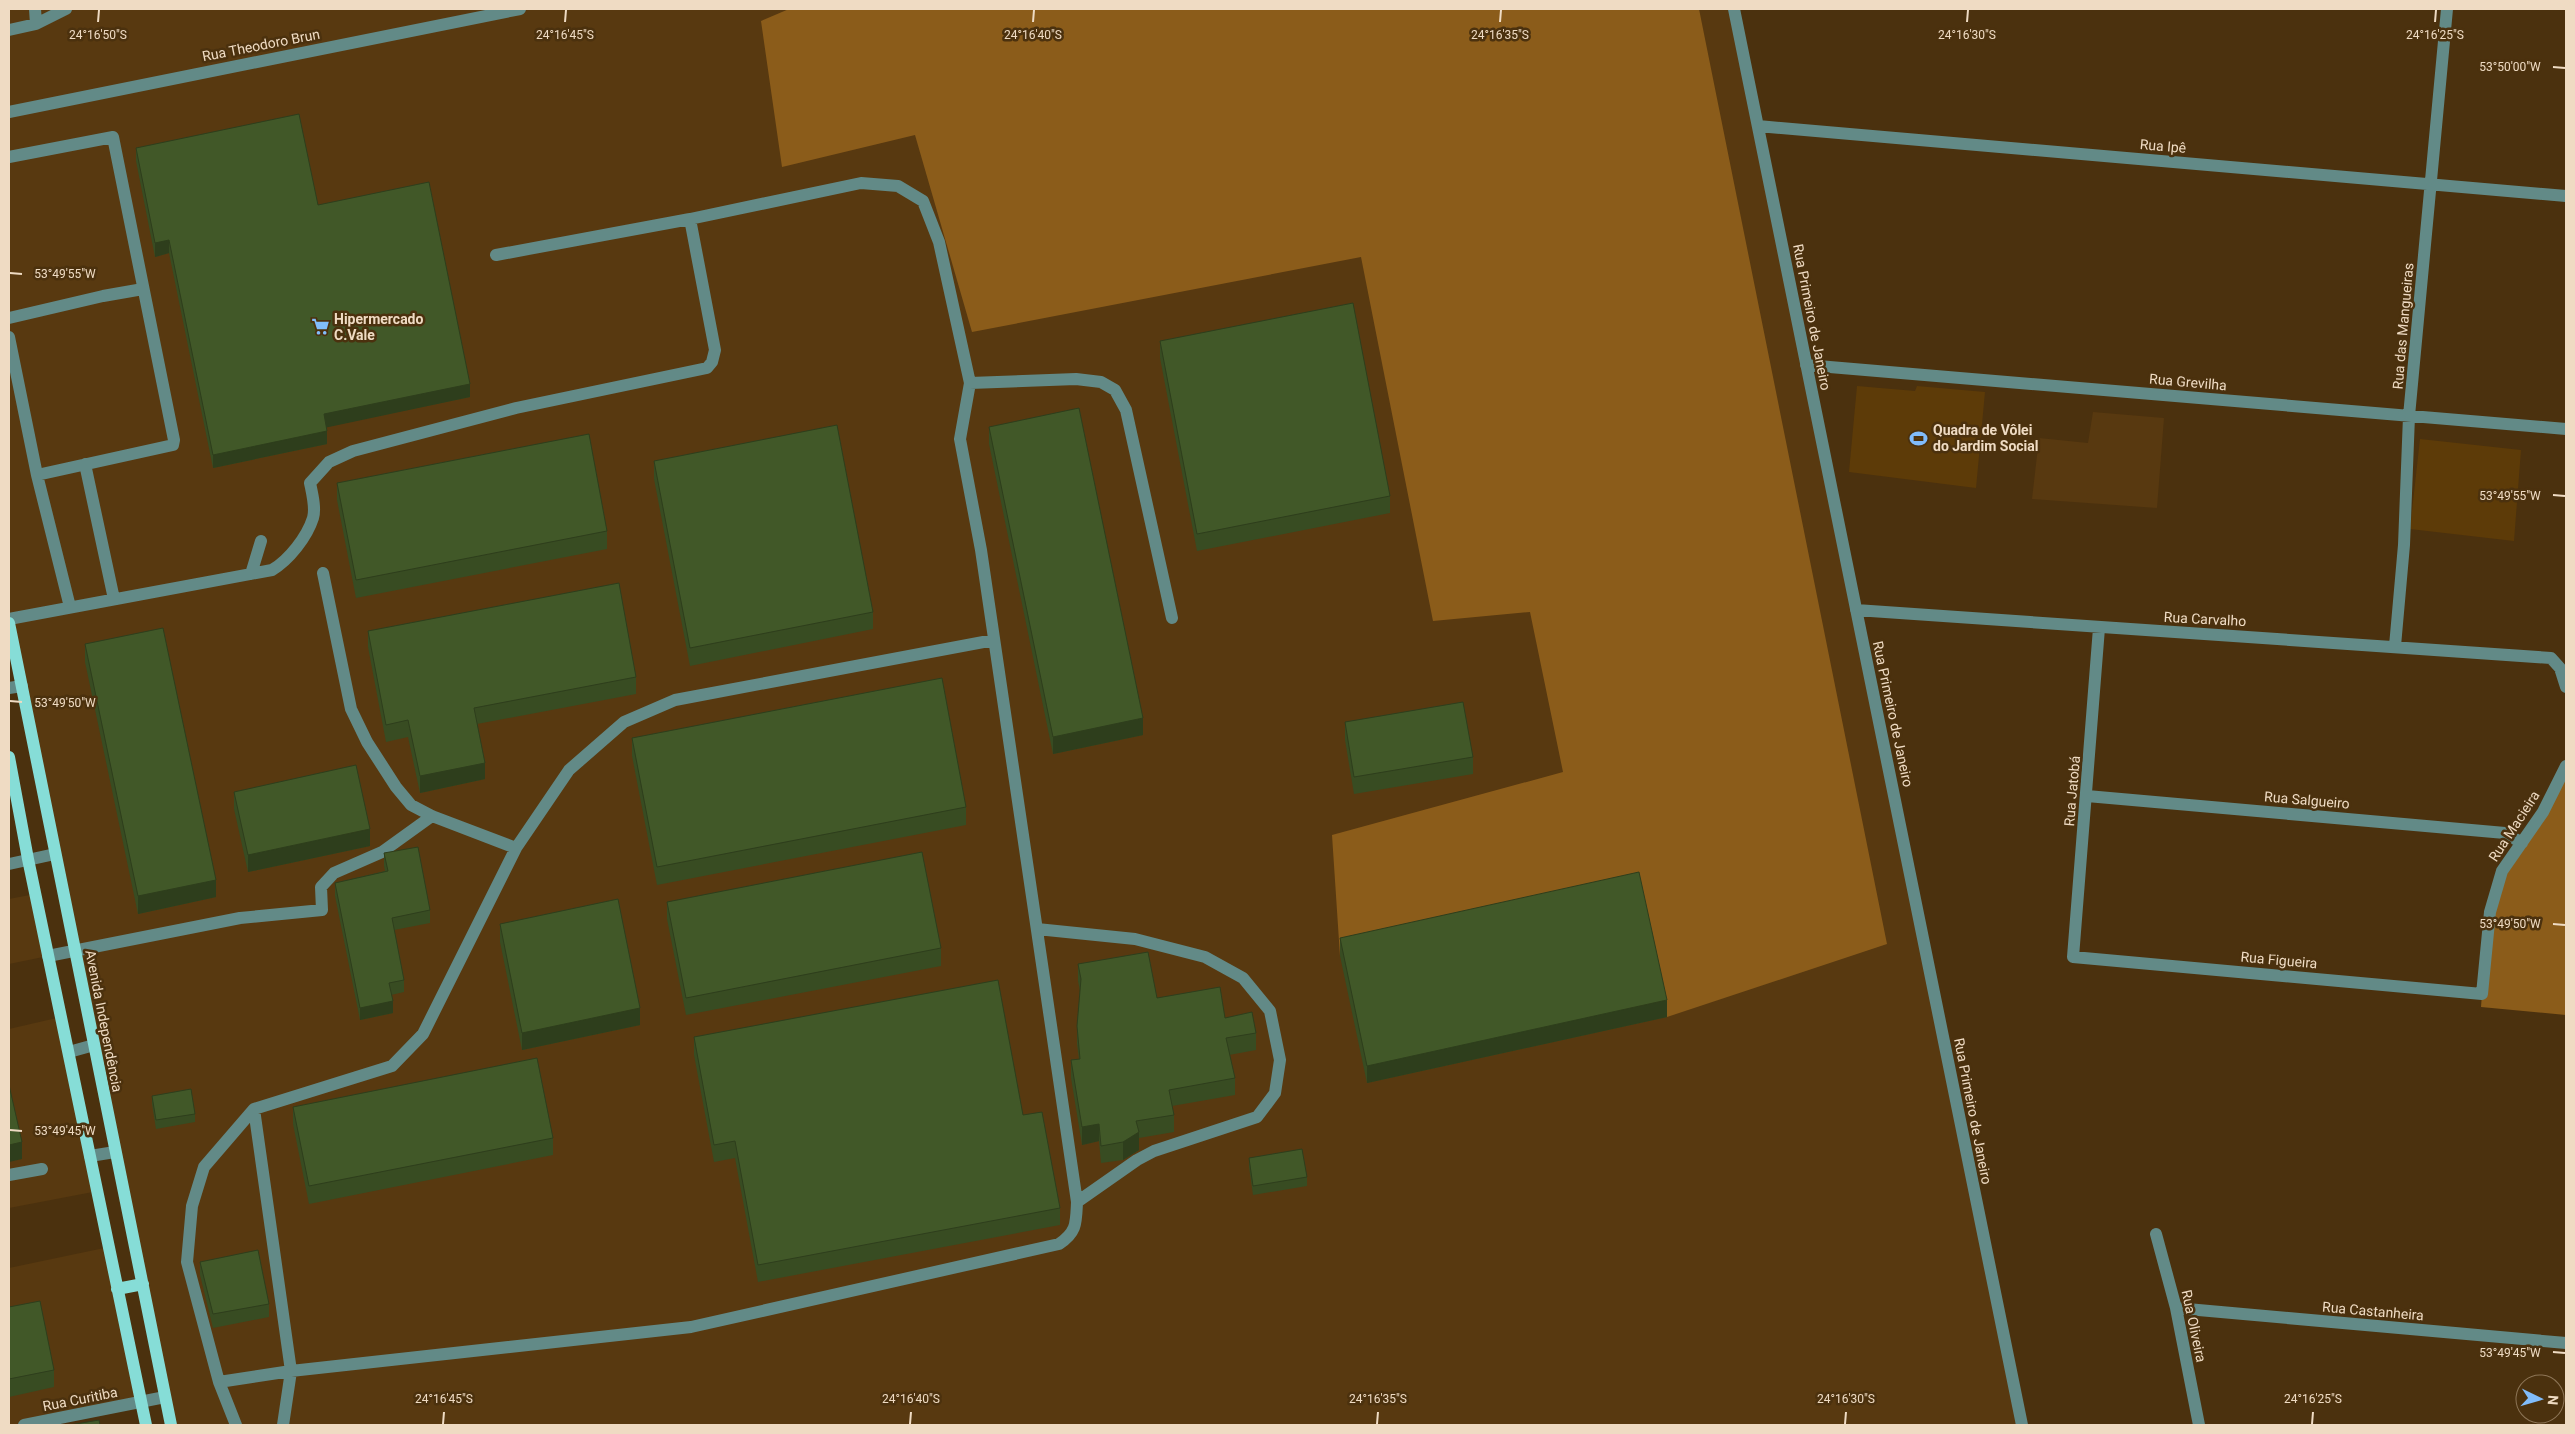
<svg xmlns="http://www.w3.org/2000/svg" width="2575" height="1434" font-family="Roboto,sans-serif">
<style>
.built{fill:#583910}
.green{fill:#5d3b08}
.forest{fill:#8b5c1a}
.lines{fill:none;stroke-linecap:round;stroke-linejoin:round}
.minor{stroke:#628a87;stroke-width:12}
.major{stroke:#86ddd7;stroke-width:12}
.wall{fill:#384c22}
.shaded-wall{fill:#2e3e1c}
.building{fill:#415828;stroke:#2e3e1c}
.ticks{fill:none;stroke:#efdbc3;stroke-width:2}
.labels{text-anchor:middle;stroke-width:5;stroke-linejoin:round;paint-order:stroke}
.street-label{font-size:14px;fill:#efdbc3;stroke:#4b310e}
.poi-label{font-size:14px;font-weight:bold;fill:#efdbc3;stroke:#4b310e;text-anchor:start}
.ticks-label{font-size:12px;text-anchor:middle;fill:#efdbc3;stroke:#4b310e;stroke-width:5;stroke-linejoin:round;paint-order:stroke}
</style>
<rect width="100%" height="100%" fill="#4b310e"/>
<!-- built -->
<path class="built" d="M 9,9 L 1734,9 L 2022,1425 L 171,1425 L 9,622 Z
M 2093,412 L 2164,418 L 2157,508 L 2032,499 L 2039,438 L 2088,443 Z
M 35,894 L 48,956 L 9,964 L 9,899 Z
M 61,1017 L 98,1191 L 9,1208 L 9,1029 Z
M 109,1247 L 141,1402 L 24,1425 L 9,1425 L 9,1268 Z"/>
<!-- green -->
<path class="green" d="M 1857,386 L 1915,391 L 1917,386 L 1985,392 L 1976,488 L 1849,472 Z
M 2420,439 L 2521,450 L 2514,541 L 2410,529 Z"/>
<!-- forest -->
<path class="forest" d="M 789,9 L 1699,9 L 1887,944 L 1667,1017 L 1639,889 L 1340,956 L 1332,835 L 1563,772 L 1530,612 L 1433,621 L 1361,257 L 972,332 L 915,135 L 782,167 L 761,21 Z
M 2566,766 L 2566,1015 L 2481,1007 L 2486,940 L 2495,891 Z"/>
<g class="lines">
<!-- minor -->
<path class="minor" d="M 1734,9 L 2022,1425
M 36,24 L 66,9
M 9,30 L 36,24 L 35,9
M 9,112 L 520,9
M 1758,126 L 2566,196
M 9,157 L 113,137 L 174,440 L 173,445 L 37,475 L 9,337
M 9,318 L 103,296 L 143,289
M 1806,365 L 2566,429
M 970,383 L 1076,379 L 1101,382 L 1115,390 L 1126,410 L 1172,618
M 85,464 L 114,599
M 37,475 L 70,607
M 323,573 L 351,709 L 367,742 L 396,787 L 411,805 L 432,816 L 516,848
M 251,574 L 261,541
M 1856,610 L 2551,658 L 2560,668 L 2566,687
M 9,619 L 272,570 C 289,560 307,537 313,518 C 316,508 312,493 310,483 L 329,462 L 353,451 L 516,408 L 707,368 L 712,362 L 715,350 L 690,219
M 2099,628 L 2073,957 L 2482,994 L 2490,912 L 2502,871 L 2543,812 L 2566,766
M 2395,646 L 2404,545 L 2409,416 L 2447,9
M 9,688 L 22,686
M 2087,796 L 2505,833 L 2522,843
M 9,864 L 55,854
M 1037,929 L 1135,939 L 1205,957 L 1243,978 L 1270,1011 L 1280,1060 L 1275,1093 L 1257,1117 L 1154,1151 L 1137,1160 L 1077,1202
M 48,956 L 240,918 L 322,910 L 321,887 L 334,873 L 382,852 L 432,816
M 69,1052 L 94,1045
M 254,1109 L 291,1371 L 283,1425
M 90,1156 L 115,1152
M 9,1175 L 42,1169
M 2156,1234 L 2176,1308 L 2199,1425
M 2176,1308 L 2566,1343
M 219,1382 L 291,1371 L 691,1327 L 1059,1244 C 1077,1232 1076,1223 1077,1202 L 981,550 L 960,439 L 970,383 L 939,242 L 923,201 L 898,186 L 861,183 L 690,219 L 496,255
M 24,1425 L 165,1397
M 236,1425 L 219,1382 L 187,1262 L 192,1206 L 204,1167 L 254,1109 L 392,1066 L 423,1034 L 516,848 L 569,770 L 624,722 L 675,700 L 994,640"/>
<!-- major -->
<path class="major" d="M 9,623 L 171,1425
M 9,757 L 28,859 L 146,1425
M 117,1289 L 143,1284"/>
</g>
<!-- wall -->
<path class="wall" d="M 136,148 L 318,205 L 470,397 L 326,427 L 327,444 L 213,468 L 169,253 L 155,257 L 136,161 Z
M 1160,341 L 1390,496 L 1390,513 L 1197,551 L 1160,358 Z
M 989,427 L 1143,735 L 1053,754 L 989,444 Z
M 654,461 L 873,612 L 873,629 L 690,666 L 654,479 Z
M 337,483 L 607,531 L 607,549 L 356,598 L 337,500 Z
M 368,631 L 636,677 L 636,694 L 477,724 L 485,779 L 420,793 L 408,737 L 386,742 L 368,647 Z
M 85,644 L 216,897 L 138,914 L 85,662 Z
M 1345,722 L 1473,757 L 1473,774 L 1354,794 L 1345,740 Z
M 632,738 L 966,807 L 966,825 L 657,885 L 632,756 Z
M 234,792 L 370,846 L 248,872 L 234,809 Z
M 384,853 L 430,910 L 430,923 L 394,930 L 404,980 L 404,992 L 391,995 L 393,1013 L 360,1020 L 335,896 L 335,883 L 385,871 L 384,866 Z
M 667,902 L 941,948 L 941,966 L 686,1015 L 667,919 Z
M 500,924 L 640,1025 L 522,1050 L 500,942 Z
M 1340,938 L 1667,1017 L 1367,1083 L 1340,956 Z
M 1078,964 L 1157,998 L 1225,1018 L 1256,1033 L 1256,1050 L 1229,1055 L 1235,1078 L 1235,1095 L 1172,1106 L 1174,1115 L 1174,1132 L 1139,1138 L 1139,1150 L 1123,1160 L 1101,1163 L 1099,1141 L 1082,1145 L 1071,1078 L 1071,1060 L 1079,1059 L 1077,1044 L 1077,1026 L 1080,991 L 1078,981 Z
M 694,1037 L 1023,1115 L 1060,1208 L 1060,1225 L 758,1282 L 735,1158 L 714,1162 L 694,1055 Z
M 152,1096 L 195,1114 L 195,1122 L 156,1129 L 152,1104 Z
M 293,1107 L 553,1138 L 553,1155 L 309,1204 L 293,1124 Z
M 1249,1158 L 1307,1177 L 1307,1186 L 1253,1195 L 1249,1167 Z
M 200,1262 L 269,1304 L 269,1317 L 213,1328 L 200,1275 Z
M 9,1307 L 54,1370 L 54,1387 L 9,1397 Z"/>
<!-- shaded-wall -->
<path class="shaded-wall" d="M 169,240 L 169,253 L 155,257 L 155,243 Z
M 470,384 L 470,397 L 324,428 L 324,414 Z
M 327,431 L 327,444 L 213,468 L 213,455 Z
M 1143,718 L 1143,735 L 1053,754 L 1053,737 Z
M 485,763 L 485,779 L 420,793 L 420,776 Z
M 370,829 L 370,846 L 248,872 L 248,855 Z
M 216,880 L 216,897 L 138,914 L 138,896 Z
M 1667,1000 L 1667,1017 L 1367,1083 L 1367,1066 Z
M 393,1001 L 393,1013 L 360,1020 L 360,1008 Z
M 640,1008 L 640,1025 L 522,1050 L 522,1033 Z
M 1099,1124 L 1099,1141 L 1082,1145 L 1082,1127 Z
M 1139,1132 L 1139,1150 L 1123,1160 L 1123,1142 Z
M 22,1142 L 22,1159 L 9,1162 L 9,1145 Z"/>
<!-- building -->
<path class="building" d="M 299,114 L 318,205 L 429,182 L 470,384 L 324,414 L 327,431 L 213,455 L 169,240 L 155,243 L 136,148 Z
M 1353,303 L 1390,496 L 1197,534 L 1160,341 Z
M 1079,408 L 1143,718 L 1053,737 L 989,427 Z
M 837,425 L 873,612 L 690,648 L 654,461 Z
M 589,434 L 607,531 L 356,580 L 337,483 Z
M 619,583 L 636,677 L 474,708 L 485,763 L 420,776 L 408,720 L 386,725 L 368,631 Z
M 163,628 L 216,880 L 138,896 L 85,644 Z
M 942,678 L 966,807 L 657,867 L 632,738 Z
M 1463,702 L 1473,757 L 1354,777 L 1345,722 Z
M 356,765 L 370,829 L 248,855 L 234,792 Z
M 418,847 L 430,910 L 392,918 L 404,980 L 389,983 L 393,1001 L 360,1008 L 335,883 L 388,871 L 384,853 Z
M 922,852 L 941,948 L 686,998 L 667,902 Z
M 1639,872 L 1667,1000 L 1367,1066 L 1340,938 Z
M 618,899 L 640,1008 L 522,1033 L 500,924 Z
M 1148,952 L 1157,998 L 1220,987 L 1225,1018 L 1252,1012 L 1256,1033 L 1226,1038 L 1235,1078 L 1169,1090 L 1174,1115 L 1136,1121 L 1139,1132 L 1123,1142 L 1101,1146 L 1099,1124 L 1082,1127 L 1071,1060 L 1080,1059 L 1077,1026 L 1081,979 L 1078,964 Z
M 998,980 L 1023,1115 L 1042,1112 L 1060,1208 L 758,1265 L 735,1141 L 714,1145 L 694,1037 Z
M 537,1058 L 553,1138 L 309,1186 L 293,1107 Z
M 9,1085 L 22,1142 L 9,1145 Z
M 191,1089 L 195,1114 L 156,1120 L 152,1096 Z
M 1302,1149 L 1307,1177 L 1253,1186 L 1249,1158 Z
M 258,1250 L 269,1304 L 213,1314 L 200,1262 Z
M 40,1301 L 54,1370 L 9,1379 L 9,1307 Z
M 99,1420 L 100,1425 L 70,1425 Z"/>
<!-- ticks -->
<path class="ticks" d="M 98,22 L 99,10M 565,22 L 566,10M 1033,22 L 1034,10M 1500,22 L 1501,10M 1967,22 L 1968,10M 2435,22 L 2436,10M 2553,67 L 2565,68M 10,273 L 22,274M 2553,495 L 2565,496M 10,701 L 22,702M 2553,924 L 2565,925M 10,1130 L 22,1131M 2553,1352 L 2565,1353M 443,1424 L 444,1412M 910,1424 L 911,1412M 1377,1424 L 1378,1412M 1845,1424 L 1846,1412M 2312,1424 L 2313,1412"/>
<!-- icons -->
<defs>
<symbol id="supermarket-bare" viewBox="-9 -9 18 18"><path d="M-6-5.5h2.5l.6 2H6L4.5 2H-2.5L-4.4-4H-6ZM-1.5 3.2a1.3 1.3 0 1 0 .1 0ZM3 3.2a1.3 1.3 0 1 0 .1 0Z" fill="#81bcfa" stroke="#4b310e" stroke-width="2.5" paint-order="stroke"/></symbol>
<symbol id="stadium-bare" viewBox="-9 -9 18 18"><path d="M0-5a6.5 5 0 1 0 0 10a6.5 5 0 1 0 0-10ZM-3.5-1.8h7v3.6h-7Z" fill="#81bcfa" stroke="#4b310e" stroke-width="2.5" paint-order="stroke"/></symbol>
</defs>
<g fill-rule="evenodd">
<use href="#supermarket-bare" x="308" y="314" width="25" height="25"/>
<use href="#stadium-bare" x="1906" y="426" width="25" height="25"/>
</g>
<g class="labels">
<!-- street labels -->
<g class="street-label">
<text transform="translate(261 45) rotate(-11)" y="5">Rua Theodoro Brun</text>
<text transform="translate(2163 146) rotate(5)" y="5">Rua Ipê</text>
<text transform="translate(1812 317) rotate(79)" y="5">Rua Primeiro de Janeiro</text>
<text transform="translate(2403 326) rotate(-85)" y="5">Rua das Mangueiras</text>
<text transform="translate(2188 382) rotate(5)" y="5">Rua Grevilha</text>
<text transform="translate(2205 619) rotate(3)" y="5">Rua Carvalho</text>
<text transform="translate(1893 714) rotate(78)" y="5">Rua Primeiro de Janeiro</text>
<text transform="translate(2072 791) rotate(-85)" y="5">Rua Jatobá</text>
<text transform="translate(2307 800) rotate(5)" y="5">Rua Salgueiro</text>
<text transform="translate(2514 826) rotate(-57)" y="5">Rua Macieira</text>
<text transform="translate(2279 960) rotate(5)" y="5">Rua Figueira</text>
<text transform="translate(104 1021) rotate(79)" y="5">Avenida Independência</text>
<text transform="translate(1973 1111) rotate(79)" y="5">Rua Primeiro de Janeiro</text>
<text transform="translate(2373 1311) rotate(5)" y="5">Rua Castanheira</text>
<text transform="translate(2194 1326) rotate(78)" y="5">Rua Oliveira</text>
<text transform="translate(80 1399) rotate(-11)" y="5">Rua Curitiba</text>
</g>
<!-- poi labels -->
<g class="poi-label">
<text x="334" y="324">Hipermercado<tspan x="334" dy="16">C.Vale</tspan></text>
<text x="1933" y="435">Quadra de Vôlei<tspan x="1933" dy="16">do Jardim Social</tspan></text>
</g>
</g>
<g class="ticks-label">
<text x="98" y="39">24°16'50"S</text>
<text x="565" y="39">24°16'45"S</text>
<text x="1033" y="39">24°16'40"S</text>
<text x="1500" y="39">24°16'35"S</text>
<text x="1967" y="39">24°16'30"S</text>
<text x="2435" y="39">24°16'25"S</text>
<text x="2510" y="71">53°50'00"W</text>
<text x="65" y="278">53°49'55"W</text>
<text x="2510" y="500">53°49'55"W</text>
<text x="65" y="707">53°49'50"W</text>
<text x="2510" y="928">53°49'50"W</text>
<text x="65" y="1135">53°49'45"W</text>
<text x="2510" y="1357">53°49'45"W</text>
<text x="444" y="1403">24°16'45"S</text>
<text x="911" y="1403">24°16'40"S</text>
<text x="1378" y="1403">24°16'35"S</text>
<text x="1846" y="1403">24°16'30"S</text>
<text x="2313" y="1403">24°16'25"S</text>
</g>
<!-- border -->
<rect width="2575" height="1434" fill="none" stroke="#efdbc3" stroke-width="20"/>
<!-- north arrow -->
<g transform="translate(2540 1399) rotate(95)"><circle r="24" fill="#4b310e" stroke="#8d7556"/>
<path d="M0-4L9 19L0 12L-9 19Z" fill="#81bcfa"/>
<text y="-8" font-size="14" font-weight="bold" text-anchor="middle" fill="#efdbc3">N</text>
</g>
</svg>
